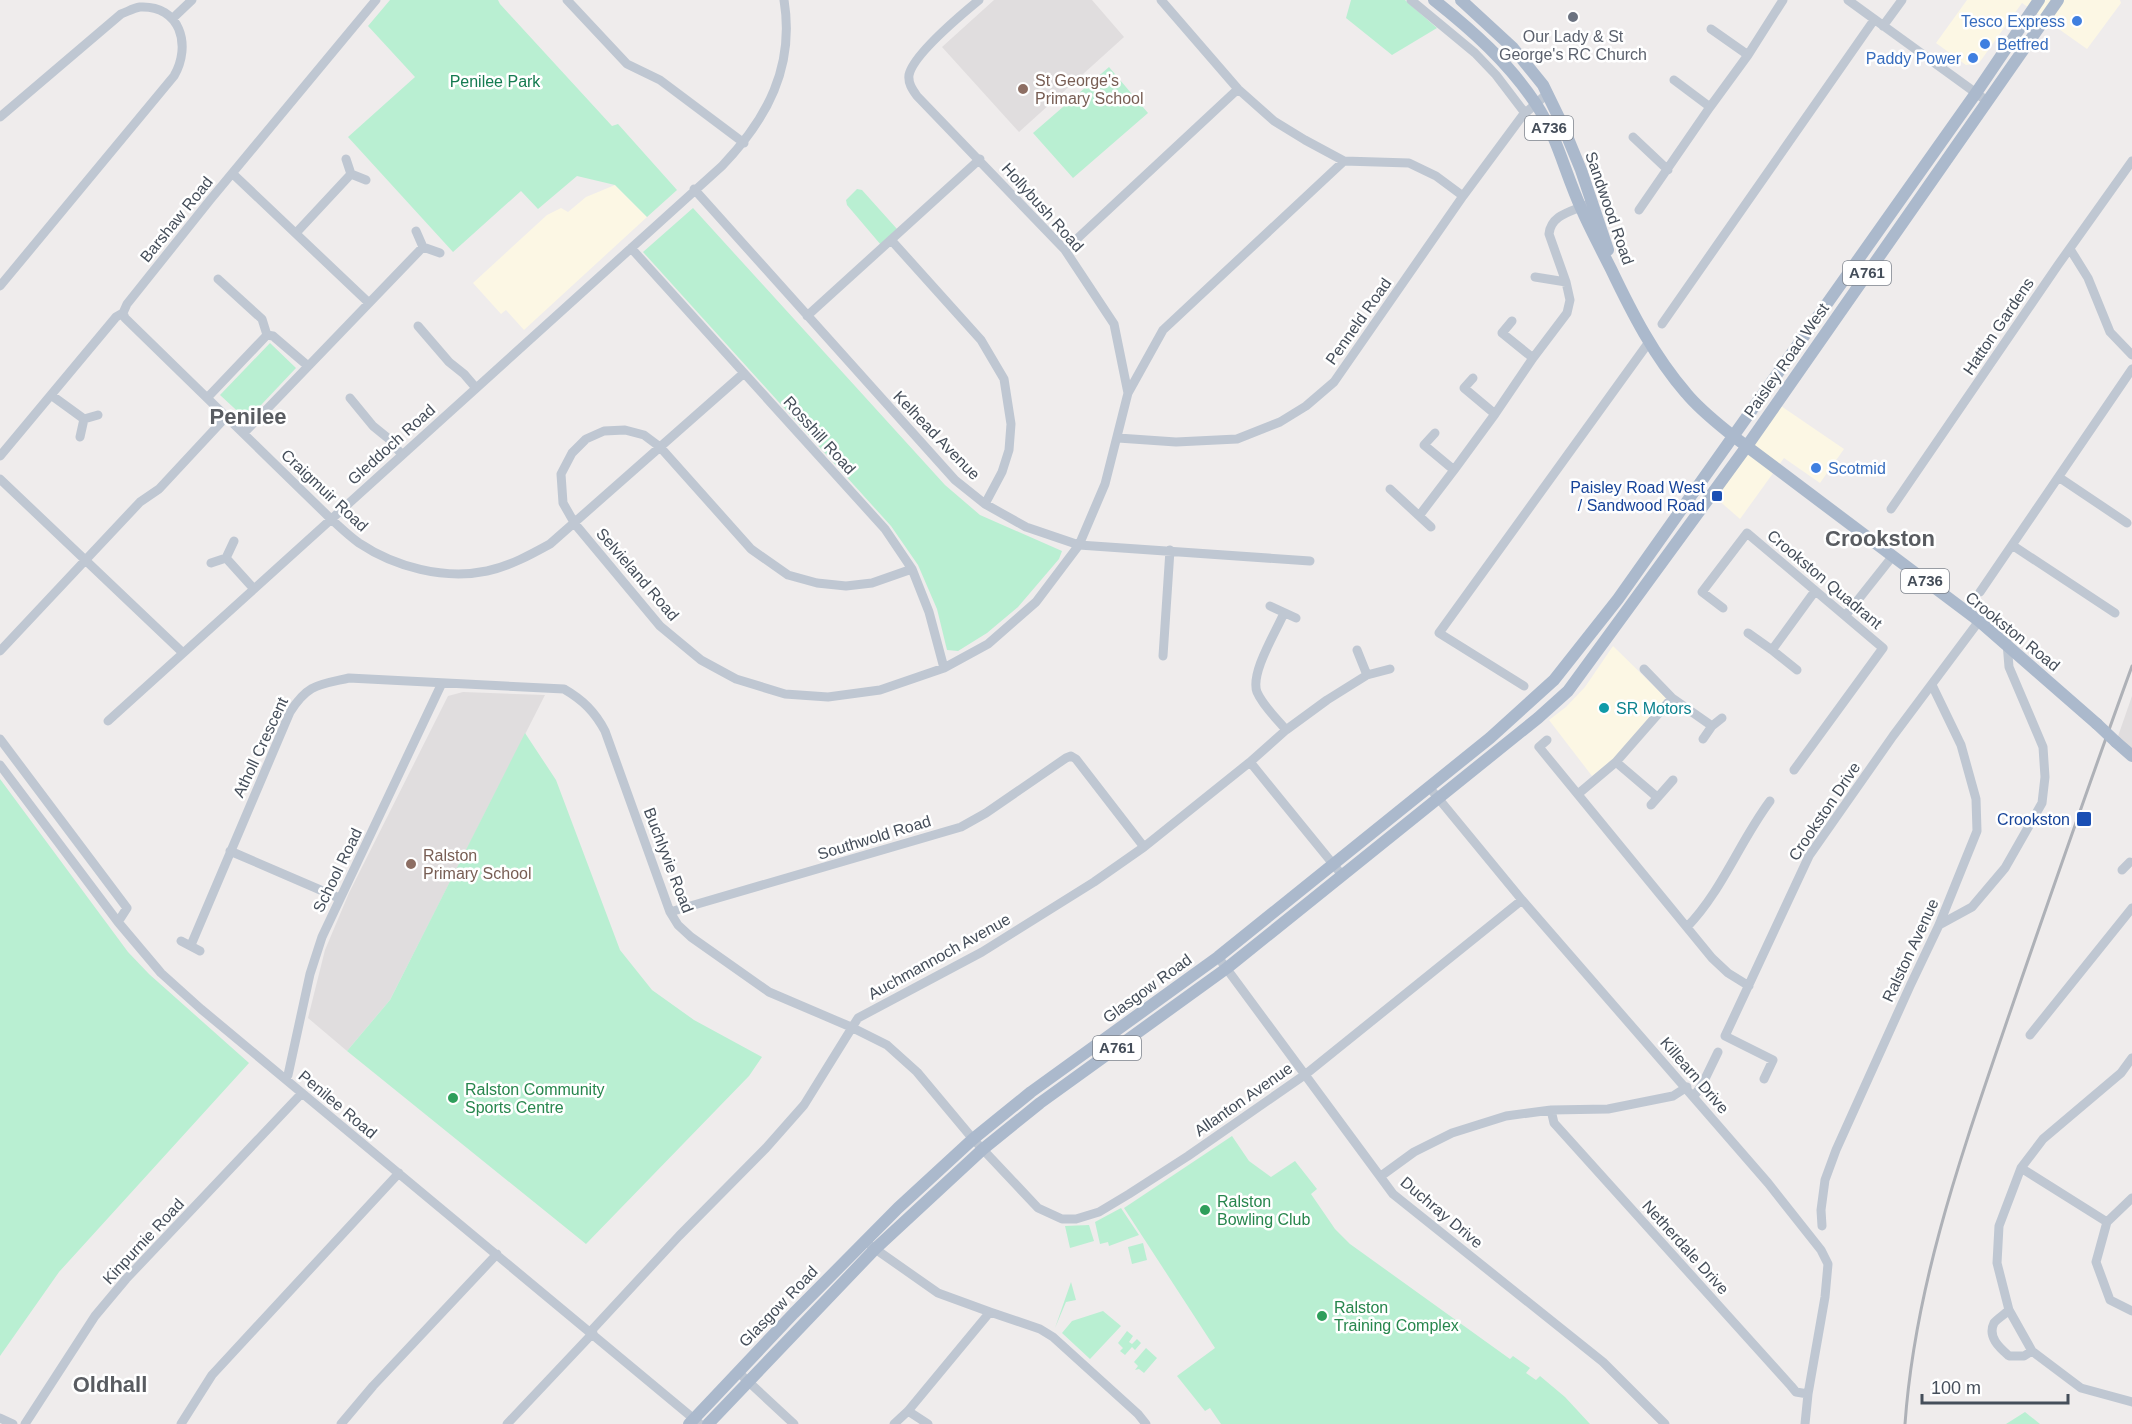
<svg xmlns="http://www.w3.org/2000/svg" width="2132" height="1424" font-family="Arial,sans-serif">
<style>
.commercial{fill:#fcf7e4}
.education{fill:#e0ddde}
.green{fill:#b9efd2}
.lines{fill:none;stroke-linecap:round;stroke-linejoin:round}
.minor{stroke:#bfc7d2;stroke-width:9}
.major{stroke:#abb9cc;stroke-width:12}
.rail{stroke:#aeb1b7;stroke-width:3}
.major-bridge{stroke:#abb9cc;stroke-width:12}
.worship-dot{fill:#6b7280;stroke:#fff;stroke-width:2}
.shop-dot{fill:#3f7fe0;stroke:#fff;stroke-width:2}
.education-dot{fill:#8d6e63;stroke:#fff;stroke-width:2}
.transit-dot{fill:#1a4fb4;stroke:#fff;stroke-width:2}
.culture-dot{fill:#0f9aa8;stroke:#fff;stroke-width:2}
.leisure-dot{fill:#2e9e5b;stroke:#fff;stroke-width:2}
.labels{text-anchor:middle;stroke-width:5;stroke-linejoin:round;paint-order:stroke}
.shield{fill:#fff;stroke:#7d838c;stroke-width:1.5}
.shield-label{font-size:15px;font-weight:bold;fill:#454e5a}
.shop-label{font-size:16px;fill:#366cbe;stroke:#fff;text-anchor:end}
.worship-label{font-size:16px;fill:#5b616d;stroke:#fff}
.education-label{font-size:16px;fill:#785e54;stroke:#fff;text-anchor:start}
.park-label{font-size:16px;fill:#157b51;stroke:#fff}
.street-label{font-size:16px;fill:#454e5a;stroke:#fff}
.transit-label{font-size:16px;fill:#164399;stroke:#fff;text-anchor:end}
.culture-label{font-size:16px;fill:#0d838f;stroke:#fff;text-anchor:start}
.leisure-label{font-size:16px;fill:#27864d;stroke:#fff;text-anchor:start}
.district-label{font-size:22px;font-weight:bold;fill:#595c61;stroke:#fff}
</style>
<rect width="100%" height="100%" fill="#efecec"/>
<!-- commercial -->
<path class="commercial" d="M 1967,0 L 2120,0 L 2121,3 L 2087,49 L 2022,3 L 1979,63 L 1966,65 L 1936,43 Z
M 615,185 L 647,217 L 524,330 L 506,310 L 501,314 L 473,283 L 547,215 L 561,208 L 568,212 L 586,197 Z
M 1781,406 L 1844,449 L 1820,483 L 1784,458 L 1740,519 L 1716,498 Z
M 1613,646 L 1666,698 L 1614,758 L 1592,776 L 1549,720 L 1566,707 L 1585,687 Z"/>
<!-- education -->
<path class="education" d="M 994,0 L 1092,0 L 1124,37 L 1019,132 L 942,47 Z
M 463,692 L 545,695 L 390,1000 L 347,1051 L 308,1018 L 325,950 L 349,893 L 448,696 Z
M 2132,696 L 2132,756 L 2116,742 Z"/>
<!-- green -->
<path class="green" d="M 390,0 L 498,0 L 500,4 L 612,126 L 618,124 L 677,190 L 647,217 L 615,185 L 577,176 L 538,209 L 521,191 L 453,252 L 348,137 L 415,77 L 368,26 Z
M 1351,0 L 1405,0 L 1437,28 L 1392,55 L 1346,18 Z
M 1109,67 L 1148,113 L 1073,178 L 1033,133 Z
M 857,189 L 862,190 L 897,229 L 881,245 L 847,205 L 846,200 Z
M 693,208 L 945,485 L 980,515 L 1062,551 L 1059,559 L 1018,607 L 987,633 L 958,651 L 947,650 L 937,609 L 918,565 L 891,526 L 643,252 Z
M 270,343 L 296,368 L 247,420 L 220,395 Z
M 525,733 L 556,780 L 620,950 L 652,990 L 694,1020 L 762,1057 L 749,1076 L 586,1244 L 347,1051 L 390,1000 Z
M 0,779 L 128,952 L 149,974 L 249,1063 L 59,1272 L 0,1356 Z
M 1232,1136 L 1249,1161 L 1271,1177 L 1295,1161 L 1317,1189 L 1311,1194 L 1335,1229 L 1350,1244 L 1510,1359 L 1513,1356 L 1530,1368 L 1526,1373 L 1536,1380 L 1540,1376 L 1565,1397 L 1590,1424 L 1221,1424 L 1210,1408 L 1205,1411 L 1177,1376 L 1215,1348 L 1124,1208 Z
M 1121,1208 L 1139,1235 L 1109,1246 L 1108,1242 L 1100,1244 L 1095,1222 Z
M 1089,1225 L 1094,1241 L 1070,1248 L 1065,1226 Z
M 1143,1243 L 1147,1260 L 1132,1264 L 1128,1247 Z
M 1071,1282 L 1076,1300 L 1066,1302 L 1055,1328 Z
M 1103,1311 L 1121,1326 L 1090,1359 L 1062,1333 L 1072,1321 Z
M 1127,1331 L 1133,1336 L 1129,1342 L 1132,1344 L 1137,1339 L 1141,1343 L 1135,1350 L 1132,1347 L 1125,1355 L 1120,1351 L 1123,1348 L 1118,1343 Z
M 1146,1348 L 1157,1358 L 1144,1373 L 1139,1369 L 1135,1370 L 1138,1366 L 1134,1362 Z
M 2025,1412 L 2040,1424 L 2006,1424 Z"/>
<g class="lines">
<!-- minor -->
<path class="minor" d="M 567,0 L 627,64 L 660,80 L 744,143
M 1161,0 L 1238,89 L 1274,121 L 1305,140 L 1344,161 L 1409,163 L 1436,176 L 1463,196
M 1411,0 L 1475,53 L 1496,75 L 1525,113
M 1848,0 L 1987,101
M 172,19 L 192,0
M 1883,26 L 1902,0
M 1711,29 L 1748,55 L 1783,0
M 1674,80 L 1710,107
M 0,117 L 121,14 C 127,12 133,8 140,7 C 180,5 192,45 174,76 L 0,286
M 1633,137 L 1668,170
M 346,159 L 351,174 L 366,180
M 233,174 L 369,303
M 694,189 L 955,480 L 985,504 L 1026,527 L 1079,545 L 1310,561
M 1639,210 L 1710,107 L 1748,55
M 416,231 L 423,247 L 440,253
M 296,233 L 351,174
M 892,241 L 981,340 L 1004,379 L 1011,424 L 1009,450 L 1002,472 L 985,504
M 631,248 L 885,529 L 912,569 L 929,612 L 944,668
M 2070,249 L 2088,278 L 2110,332 L 2132,355
M 1065,250 L 1238,89
M 1535,277 L 1566,282
M 218,279 L 262,319 L 267,335
M 123,313 L 125,318 L 331,519 C 340,527 349,536 359,543 C 395,567 444,580 487,571 C 510,566 530,555 550,544 L 744,373
M 807,316 L 980,159
M 1512,321 L 1502,333 L 1533,358
M 1662,324 L 1874,20
M 418,326 L 449,362 L 464,374 L 476,388
M 267,335 L 273,336 L 308,366
M 1473,378 L 1464,388 L 1495,414
M 1128,393 L 1163,330 L 1344,161
M 51,395 L 84,419
M 207,398 L 267,335
M 350,398 L 373,426 L 389,439 L 402,455
M 244,433 L 423,247
M 1435,433 L 1424,445 L 1454,470 L 1495,414 L 1533,358 L 1567,313 L 1570,300 L 1566,282 L 1549,234 C 1551,215 1570,212 1586,205
M 80,437 L 84,419 L 98,415
M 1118,438 L 1176,442 L 1237,439 L 1280,422 L 1306,406 L 1334,382 L 1463,196 L 1523,115 L 1548,93
M 0,456 L 116,317 L 123,313 L 127,304 L 210,200 L 376,0
M 2060,478 L 2127,523
M 0,479 L 182,652
M 1390,489 L 1431,527
M 1891,509 L 2058,265 L 2132,161
M 1419,516 L 1454,470
M 2012,545 L 2115,613
M 226,558 L 254,589
M 211,563 L 226,558 L 234,541
M 912,569 L 872,583 L 846,586 L 817,583 L 788,575 L 751,549 L 660,447 L 644,435 L 625,430 L 604,431 L 586,439 L 572,453 L 561,474 L 563,503 L 575,524 L 660,626 L 701,660 L 736,679 L 785,694 L 828,697 L 880,690 L 944,668 L 988,644 L 1036,602 L 1079,545 L 1105,484 L 1128,393 L 1114,324 L 1065,250 L 917,96 C 912,89 908,83 909,75 C 913,55 962,14 979,0
M 1980,592 L 2132,369
M 1270,606 L 1296,618
M 1723,608 L 1702,592 L 1747,533 L 1883,648 L 1794,770
M 1284,613 C 1276,632 1250,673 1257,692 C 1263,706 1277,719 1286,730
M 1846,615 L 1892,557
M 1748,633 L 1772,650
M 1357,650 L 1367,675
M 0,651 L 140,502 L 159,489 L 226,417
M 1163,656 L 1170,550
M 1644,669 L 1672,698
M 1797,670 L 1772,650 L 1815,591
M 1524,686 L 1439,633 L 1649,342
M 108,721 L 722,166 C 767,119 795,67 784,0
M 0,739 L 127,908 L 118,922
M 1703,739 L 1712,726 L 1722,718
M 1547,740 L 1539,747 L 1712,958 L 1728,973 L 1749,986
M 1250,762 L 1342,875
M 1616,762 L 1657,797
M 0,765 L 118,922 L 161,973 L 201,1009 L 700,1424
M 1429,787 L 1522,900 L 1768,1183 L 1821,1250 L 1828,1264 L 1825,1297 L 1808,1394 L 1805,1424
M 1578,794 L 1616,762 L 1672,698 L 1712,726
M 1651,805 L 1673,780
M 230,851 L 339,898
M 2122,870 L 2130,862
M 670,912 L 961,827 L 986,813 L 1066,758 L 1071,756 L 1076,759 L 1144,847
M 1939,925 L 1972,907 L 2005,868 L 2042,803 L 2045,777 L 2043,747 L 2009,667 L 2007,643
M 1687,927 C 1722,891 1740,841 1770,801
M 181,941 L 200,951
M 191,945 L 290,712 C 308,684 318,685 349,678 L 564,689 C 583,700 595,712 605,731 L 670,912 L 678,925 L 691,937 L 769,992 L 851,1027 L 887,1045 L 917,1072 L 973,1139 L 1038,1208 L 1062,1219 L 1076,1219 L 1099,1212 L 1129,1194 L 1188,1156 L 1306,1074 L 1522,900
M 1218,957 L 1393,1194 L 1603,1362 L 1665,1424
M 2030,1035 L 2132,908
M 2132,1058 L 2121,1073 L 2043,1139 L 2021,1168 L 1999,1226 L 1997,1263 L 2009,1310 L 2032,1351 L 2081,1388 L 2132,1402
M 285,1079 L 288,1075 L 310,974 L 322,937 L 442,683
M 1764,1079 L 1773,1060 L 1725,1036 L 1809,856 L 1893,736 L 1979,621
M 1694,1096 L 1702,1085 L 1718,1052
M 1551,1110 L 1554,1123 L 1791,1386 L 1796,1392 L 1808,1394
M 2021,1168 L 2107,1222
M 1381,1176 L 1414,1152 L 1452,1133 L 1506,1116 L 1551,1110 L 1608,1109 L 1673,1096 L 1687,1087
M 2132,1198 L 2107,1222 L 2096,1262 L 2110,1300 L 2132,1311
M 1822,1226 L 1821,1210 L 1825,1180 L 1836,1150 L 1910,986 L 1939,925 L 1977,831 L 1976,799 L 1961,745 L 1932,685
M 871,1246 L 938,1293 L 990,1312 L 908,1411 L 894,1424
M 2009,1310 C 2005,1314 1997,1319 1994,1323 C 1987,1337 2000,1348 2009,1356 L 2024,1356 L 2032,1351
M 990,1312 L 1040,1329 L 1053,1337 L 1138,1414 L 1146,1424
M 591,1331 L 679,1236 L 766,1148 L 804,1105 L 858,1018 L 982,952 L 1094,882 L 1144,847 L 1250,762 L 1286,730 L 1327,700 L 1367,675 L 1390,669
M 738,1372 L 794,1424
M 908,1411 L 928,1424
M 0,1418 L 13,1424
M 25,1424 L 95,1316 L 126,1279 L 302,1093
M 181,1424 L 212,1375 L 399,1173
M 341,1424 L 373,1386 L 497,1254
M 507,1424 L 593,1333"/>
<!-- major -->
<path class="major" d="M 1434,0 C 1472,30 1509,63 1536,104 C 1557,136 1565,173 1581,208 C 1590,229 1601,249 1611,269 C 1632,313 1654,356 1686,393 C 1700,410 1717,423 1733,436 L 1979,621 L 2097,724
M 1461,0 L 1513,48 L 1543,85 L 1562,124 L 1581,170 L 1608,250
M 2116,742 L 2132,756
M 689,1424 L 794,1313 L 898,1208 L 973,1139 L 1031,1092 L 1218,957 L 1490,738 L 1554,680 L 1618,599 L 1976,93 L 2039,0
M 708,1424 L 875,1249 L 983,1149 L 1040,1103 L 1227,968 L 1538,718 L 1568,691 L 1747,446 L 2058,0"/>
<!-- rail -->
<path class="rail" d="M 1905,1424 C 1915,1284 1962,1153 2007,1021 C 2048,902 2089,784 2132,666"/>
<!-- major-bridge -->
<path class="major-bridge" d="M 2097,724 L 2116,742"/>
</g>
<!-- markers -->
<circle class="worship-dot" cx="1573" cy="17" r="6"/>
<g class="shop-dot">
<circle cx="2077" cy="21" r="6"/>
<circle cx="1985" cy="44" r="6"/>
<circle cx="1973" cy="58" r="6"/>
<circle cx="1816" cy="468" r="6"/>
</g>
<g class="education-dot">
<circle cx="1023" cy="89" r="6"/>
<circle cx="411" cy="864" r="6"/>
</g>
<g class="transit-dot">
<rect x="1711" y="490" width="12" height="12" rx="3"/>
<rect x="2076" y="811" width="16" height="16" rx="3"/>
</g>
<circle class="culture-dot" cx="1604" cy="708" r="6"/>
<g class="leisure-dot">
<circle cx="453" cy="1098" r="6"/>
<circle cx="1205" cy="1210" r="6"/>
<circle cx="1322" cy="1316" r="6"/>
</g>
<g class="labels">
<!-- shield labels -->
<g class="shield">
<rect x="1525" y="116" width="48" height="24" rx="4.5"/>
<rect x="1843" y="261" width="48" height="24" rx="4.5"/>
<rect x="1901" y="569" width="48" height="24" rx="4.5"/>
<rect x="1093" y="1036" width="48" height="24" rx="4.5"/>
</g>
<g class="shield-label">
<text x="1549" y="133">A736</text>
<text x="1867" y="278">A761</text>
<text x="1925" y="586">A736</text>
<text x="1117" y="1053">A761</text>
</g>
<!-- shop labels -->
<g class="shop-label">
<text x="2065" y="27">Tesco Express</text>
<text x="1997" y="50" text-anchor="start">Betfred</text>
<text x="1961" y="64">Paddy Power</text>
<text x="1828" y="474" text-anchor="start">Scotmid</text>
</g>
<!-- worship labels -->
<g class="worship-label">
<text x="1573" y="42">Our Lady &amp; St<tspan x="1573" dy="18">George's RC Church</tspan></text>
</g>
<!-- education labels -->
<g class="education-label">
<text x="1035" y="86">St George's<tspan x="1035" dy="18">Primary School</tspan></text>
<text x="423" y="861">Ralston<tspan x="423" dy="18">Primary School</tspan></text>
</g>
<!-- park labels -->
<g class="park-label">
<text x="495" y="87">Penilee Park</text>
</g>
<!-- street labels -->
<g class="street-label">
<text transform="translate(1043 207) rotate(48)" y="6">Hollybush Road</text>
<text transform="translate(1610 208) rotate(71)" y="6">Sandwood Road</text>
<text transform="translate(176 219) rotate(-51)" y="6">Barshaw Road</text>
<text transform="translate(1358 321) rotate(-55)" y="6">Penneld Road</text>
<text transform="translate(1998 326) rotate(-56)" y="6">Hatton Gardens</text>
<text transform="translate(1786 360) rotate(-55)" y="6">Paisley Road West</text>
<text transform="translate(820 435) rotate(48)" y="6">Rosshill Road</text>
<text transform="translate(937 435) rotate(46)" y="6">Kelhead Avenue</text>
<text transform="translate(391 444) rotate(-42)" y="6">Gleddoch Road</text>
<text transform="translate(325 490) rotate(43)" y="6">Craigmuir Road</text>
<text transform="translate(638 574) rotate(49)" y="6">Selvieland Road</text>
<text transform="translate(1825 579) rotate(40)" y="6">Crookston Quadrant</text>
<text transform="translate(2013 631) rotate(39)" y="6">Crookston Road</text>
<text transform="translate(260 747) rotate(-65)" y="6">Atholl Crescent</text>
<text transform="translate(1824 811) rotate(-56)" y="6">Crookston Drive</text>
<text transform="translate(874 837) rotate(-17)" y="6">Southwold Road</text>
<text transform="translate(669 860) rotate(69)" y="6">Buchlyvie Road</text>
<text transform="translate(337 870) rotate(-64)" y="6">School Road</text>
<text transform="translate(1910 950) rotate(-65)" y="6">Ralston Avenue</text>
<text transform="translate(939 956) rotate(-29)" y="6">Auchmannoch Avenue</text>
<text transform="translate(1147 988) rotate(-36)" y="6">Glasgow Road</text>
<text transform="translate(1695 1075) rotate(49)" y="6">Killearn Drive</text>
<text transform="translate(1243 1099) rotate(-35)" y="6">Allanton Avenue</text>
<text transform="translate(338 1104) rotate(40)" y="6">Penilee Road</text>
<text transform="translate(1442 1212) rotate(40)" y="6">Duchray Drive</text>
<text transform="translate(143 1241) rotate(-47)" y="6">Kinpurnie Road</text>
<text transform="translate(1686 1247) rotate(48)" y="6">Netherdale Drive</text>
<text transform="translate(778 1306) rotate(-46)" y="6">Glasgow Road</text>
</g>
<!-- transit labels -->
<g class="transit-label">
<text x="1705" y="493">Paisley Road West<tspan x="1705" dy="18">/ Sandwood Road</tspan></text>
<text x="2070" y="825">Crookston</text>
</g>
<!-- culture labels -->
<g class="culture-label">
<text x="1616" y="714">SR Motors</text>
</g>
<!-- leisure labels -->
<g class="leisure-label">
<text x="465" y="1095">Ralston Community<tspan x="465" dy="18">Sports Centre</tspan></text>
<text x="1217" y="1207">Ralston<tspan x="1217" dy="18">Bowling Club</tspan></text>
<text x="1334" y="1313">Ralston<tspan x="1334" dy="18">Training Complex</tspan></text>
</g>
<!-- district labels -->
<g class="district-label">
<text x="248" y="424">Penilee</text>
<text x="1880" y="546">Crookston</text>
<text x="110" y="1392">Oldhall</text>
</g>
</g>
<!-- scale -->
<path d="M1922 1394v9h146v-9" fill="none" stroke="#454e5a" stroke-width="3"/>
<text x="1931" y="1394" font-size="18" fill="#454e5a" stroke="#ffffff" stroke-width="4.5" paint-order="stroke">100 m</text>
</svg>
